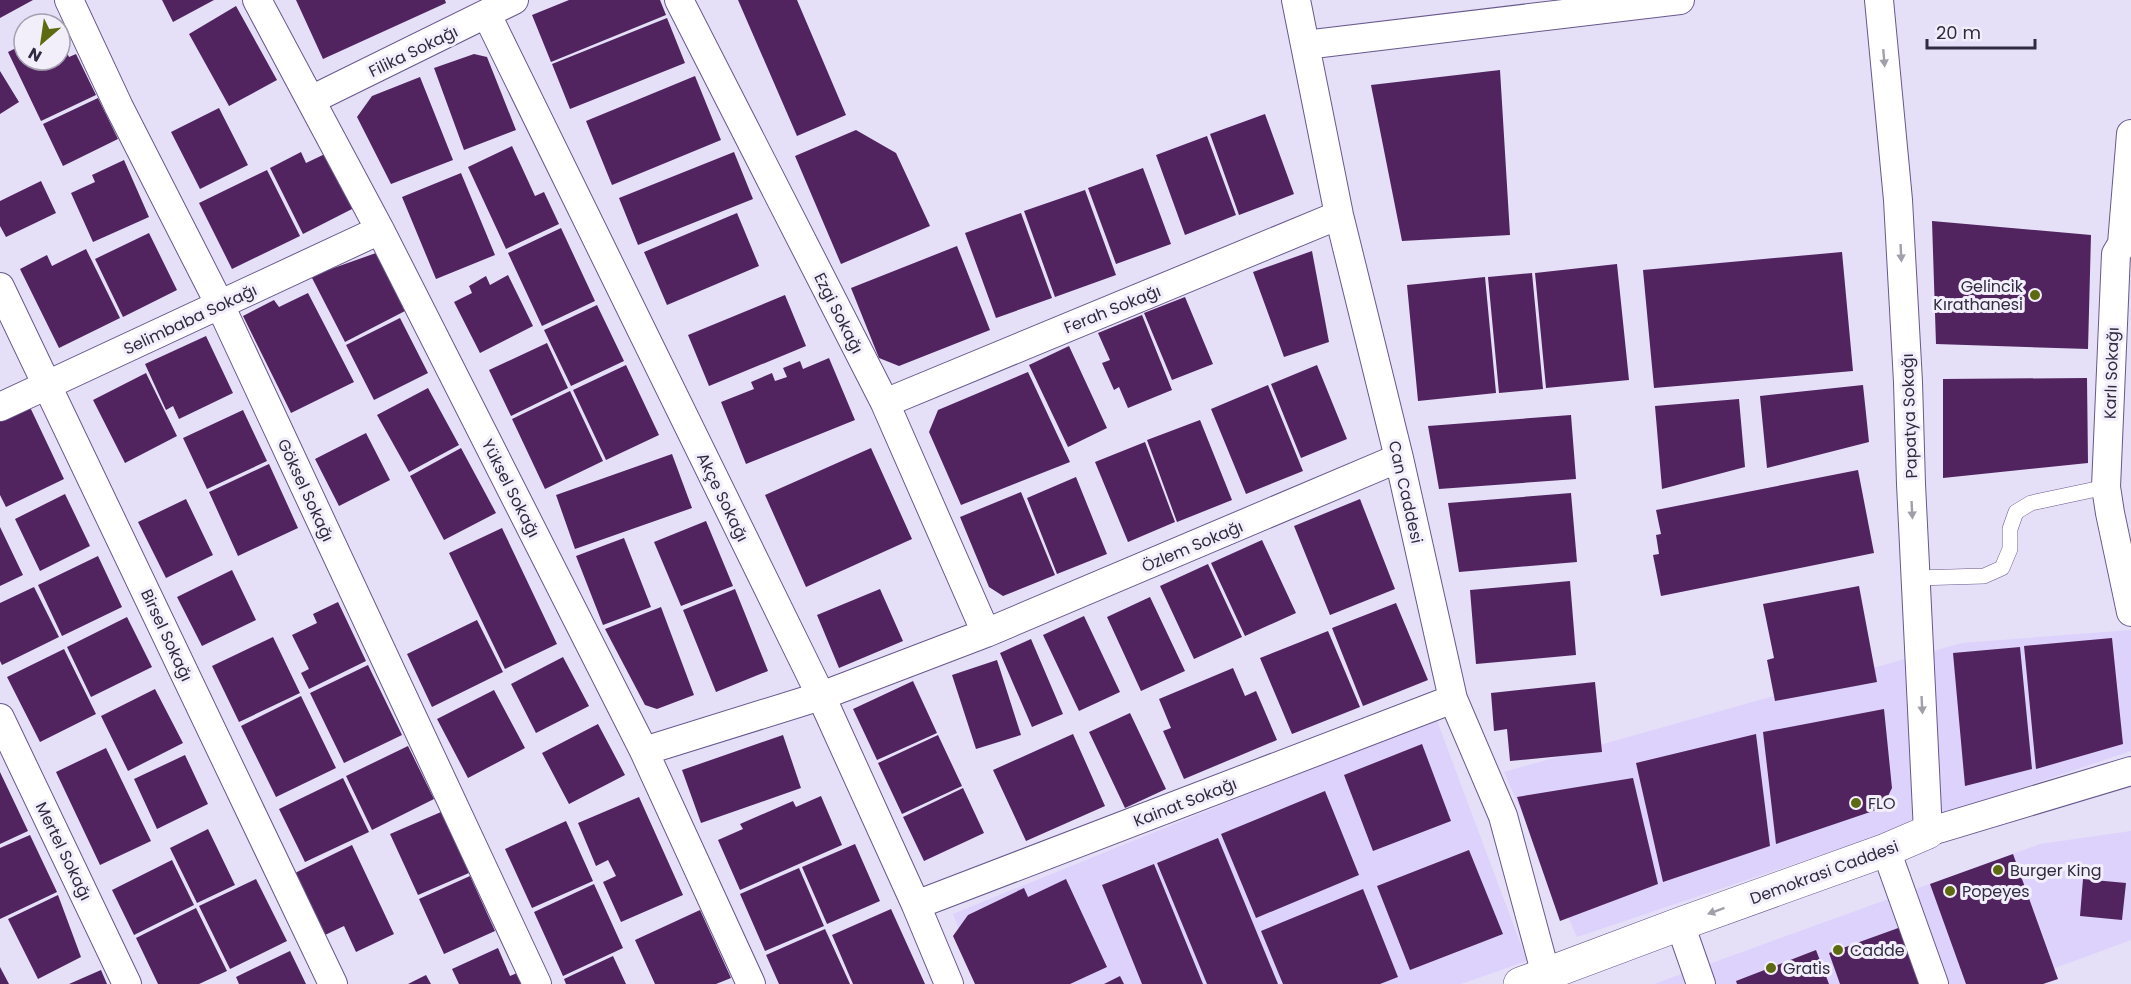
<svg xmlns="http://www.w3.org/2000/svg" width="2131" height="984" font-family="Poppins,sans-serif">
<style>
.built{fill:#ddd2fb}
.building{fill:#512460}
.lines{fill:none;stroke-linecap:round;stroke-linejoin:round}
.lane-casing{stroke:#68588c;stroke-width:16}
.street-casing{stroke:#68588c;stroke-width:30}
.secondary-casing{stroke:#68588c;stroke-width:34}
.lane{stroke:#fff;stroke-width:15}
.street{stroke:#fff;stroke-width:28}
.secondary{stroke:#fff;stroke-width:33}
.oneway{fill:#a29faa}
.poi-dot{fill:#5e6a10;stroke:#f2effb;stroke-width:2}
.labels{text-anchor:middle;stroke-width:6;stroke-linejoin:round;paint-order:stroke}
.street-label{font-size:16px;fill:#312a41;stroke:#f2effb}
.poi-label{font-size:16px;fill:#312a41;stroke:#f2effb;text-anchor:start}
</style>
<rect width="100%" height="100%" fill="#e5dff8"/>
<!-- built -->
<path class="built" d="M 2131,630 L 2131,751 L 1577,937 L 1504,772 L 1962,643 Z
M 1436,718 L 1527,961 L 1461,984 L 980,984 L 953,914 Z
M 2131,831 L 2131,940 L 2012,984 L 1654,984 L 2040,844 Z"/>
<!-- building -->
<path class="building" d="M 0,0 L 33,0 L 0,18 Z
M 162,0 L 214,0 L 173,22 Z
M 296,0 L 445,0 L 446,3 L 323,59 Z
M 569,0 L 660,0 L 666,15 L 551,62 L 532,15 Z
M 738,0 L 797,0 L 846,115 L 797,136 Z
M 236,6 L 277,80 L 229,106 L 189,34 Z
M 667,18 L 685,63 L 570,109 L 552,64 Z
M 60,39 L 69,57 L 76,54 L 96,95 L 41,121 L 8,52 L 24,44 L 24,60 L 60,60 Z
M 474,54 L 487,57 L 516,130 L 464,150 L 434,68 Z
M 1500,70 L 1510,235 L 1402,241 L 1371,85 Z
M 0,71 L 19,102 L 0,114 Z
M 695,76 L 721,140 L 612,185 L 586,121 Z
M 420,77 L 453,160 L 391,184 L 357,117 L 372,96 Z
M 98,98 L 118,139 L 63,166 L 43,124 Z
M 219,108 L 248,165 L 200,189 L 171,132 Z
M 1265,114 L 1294,194 L 1239,215 L 1210,134 Z
M 856,130 L 896,153 L 930,226 L 841,264 L 795,156 Z
M 1207,136 L 1236,215 L 1185,235 L 1156,155 Z
M 512,146 L 535,196 L 544,192 L 559,224 L 506,249 L 468,167 Z
M 301,152 L 306,163 L 327,153 L 354,208 L 303,234 L 270,168 Z
M 734,152 L 753,199 L 638,245 L 619,198 Z
M 124,160 L 149,217 L 93,242 L 71,193 L 95,182 L 92,175 Z
M 1143,168 L 1171,244 L 1116,264 L 1088,188 Z
M 267,170 L 300,236 L 232,269 L 199,203 Z
M 461,173 L 495,255 L 436,279 L 402,197 Z
M 41,181 L 56,213 L 6,237 L 0,226 L 0,201 Z
M 1085,190 L 1116,275 L 1055,297 L 1024,211 Z
M 737,213 L 759,266 L 667,305 L 644,252 Z
M 1021,213 L 1052,298 L 996,318 L 965,233 Z
M 1932,221 L 2091,235 L 2088,349 L 1936,344 Z
M 561,228 L 595,301 L 542,326 L 508,253 Z
M 149,233 L 177,290 L 123,317 L 95,259 Z
M 957,246 L 990,330 L 899,366 L 879,358 L 851,288 Z
M 86,249 L 120,318 L 59,348 L 20,269 L 47,255 L 52,266 Z
M 1312,251 L 1329,342 L 1284,357 L 1253,272 Z
M 1842,252 L 1853,371 L 1654,388 L 1643,270 Z
M 376,253 L 405,311 L 345,342 L 311,276 Z
M 1617,264 L 1629,380 L 1546,388 L 1535,273 Z
M 1532,273 L 1543,389 L 1499,393 L 1488,277 Z
M 508,275 L 533,326 L 480,353 L 454,302 L 472,293 L 469,286 L 486,276 L 490,285 Z
M 1485,277 L 1496,393 L 1418,401 L 1407,285 Z
M 308,293 L 354,382 L 291,413 L 243,316 L 274,300 L 279,307 Z
M 785,295 L 806,346 L 709,386 L 688,335 Z
M 1185,297 L 1213,364 L 1172,380 L 1144,313 Z
M 597,305 L 624,361 L 571,386 L 544,330 Z
M 1142,315 L 1172,390 L 1128,408 L 1119,387 L 1114,390 L 1102,363 L 1110,360 L 1098,333 Z
M 400,318 L 428,373 L 374,400 L 346,345 Z
M 206,336 L 233,393 L 179,419 L 173,406 L 166,410 L 145,364 Z
M 547,343 L 568,388 L 511,416 L 489,370 Z
M 1069,346 L 1107,428 L 1068,447 L 1029,365 Z
M 829,358 L 855,420 L 746,464 L 721,402 L 754,389 L 751,382 L 772,373 L 775,381 L 787,377 L 783,368 L 800,361 L 803,369 Z
M 626,365 L 659,435 L 606,460 L 573,390 Z
M 1317,365 L 1347,439 L 1301,458 L 1271,384 Z
M 1028,372 L 1070,462 L 961,505 L 929,432 L 938,410 Z
M 146,373 L 177,436 L 125,463 L 93,400 Z
M 2087,378 L 2088,463 L 1943,478 L 1943,379 Z
M 1268,385 L 1303,471 L 1246,494 L 1211,409 Z
M 1863,385 L 1869,442 L 1767,468 L 1760,396 Z
M 428,388 L 459,445 L 409,472 L 377,415 Z
M 570,391 L 603,461 L 545,489 L 512,419 Z
M 1739,399 L 1745,467 L 1662,489 L 1655,406 Z
M 29,405 L 64,479 L 6,507 L 0,495 L 0,418 Z
M 243,410 L 267,461 L 207,489 L 183,438 Z
M 1571,415 L 1576,479 L 1439,489 L 1428,426 Z
M 1200,420 L 1232,500 L 1177,522 L 1147,440 Z
M 366,433 L 390,480 L 339,506 L 315,459 Z
M 1145,442 L 1175,522 L 1128,542 L 1095,462 Z
M 461,448 L 496,513 L 444,540 L 410,476 Z
M 871,448 L 912,539 L 806,587 L 765,495 Z
M 672,454 L 692,508 L 575,549 L 556,495 Z
M 269,464 L 298,528 L 238,556 L 209,492 Z
M 1858,470 L 1874,553 L 1661,596 L 1653,555 L 1659,554 L 1656,535 L 1661,534 L 1656,510 Z
M 1076,477 L 1107,554 L 1057,574 L 1027,498 Z
M 1021,492 L 1055,575 L 1003,596 L 989,587 L 960,517 Z
M 1571,493 L 1577,562 L 1459,572 L 1448,503 Z
M 65,494 L 90,546 L 40,571 L 15,519 Z
M 186,499 L 213,555 L 166,578 L 138,522 Z
M 1360,499 L 1395,589 L 1330,615 L 1294,526 Z
M 706,521 L 733,586 L 681,606 L 654,542 Z
M 0,527 L 23,575 L 0,586 Z
M 502,528 L 557,644 L 505,669 L 449,553 Z
M 624,538 L 651,607 L 603,625 L 576,556 Z
M 1262,540 L 1296,613 L 1245,636 L 1211,563 Z
M 98,556 L 122,607 L 62,636 L 38,585 Z
M 1208,564 L 1242,637 L 1194,659 L 1160,586 Z
M 232,570 L 256,620 L 202,646 L 177,597 Z
M 1570,581 L 1576,655 L 1476,664 L 1470,590 Z
M 1859,586 L 1877,682 L 1775,701 L 1767,660 L 1774,658 L 1763,604 Z
M 34,587 L 59,637 L 2,665 L 0,661 L 0,603 Z
M 735,589 L 768,671 L 716,692 L 683,610 Z
M 880,589 L 903,641 L 839,668 L 817,615 Z
M 1150,597 L 1185,671 L 1141,691 L 1107,617 Z
M 338,602 L 366,661 L 309,689 L 301,673 L 309,669 L 292,635 L 317,623 L 313,614 Z
M 1396,603 L 1428,680 L 1363,706 L 1332,628 Z
M 661,607 L 694,695 L 657,709 L 645,705 L 605,629 Z
M 1084,616 L 1120,692 L 1079,711 L 1043,635 Z
M 127,617 L 152,667 L 91,697 L 67,647 Z
M 477,620 L 503,672 L 432,707 L 407,654 Z
M 1328,631 L 1360,707 L 1292,734 L 1260,658 Z
M 273,637 L 300,693 L 239,722 L 212,666 Z
M 2112,638 L 2123,744 L 2036,769 L 2024,646 Z
M 1031,639 L 1063,714 L 1032,727 L 1000,653 Z
M 2020,647 L 2032,769 L 1965,786 L 1953,653 Z
M 64,649 L 96,714 L 40,742 L 7,677 Z
M 563,657 L 589,706 L 536,733 L 511,684 Z
M 997,660 L 1021,735 L 976,749 L 952,675 Z
M 368,665 L 402,735 L 344,763 L 310,693 Z
M 1233,668 L 1245,696 L 1256,691 L 1277,740 L 1184,779 L 1163,731 L 1171,728 L 1159,699 Z
M 913,681 L 937,733 L 877,760 L 853,709 Z
M 1595,682 L 1602,752 L 1510,761 L 1507,729 L 1494,731 L 1491,693 Z
M 155,689 L 183,743 L 128,771 L 101,716 Z
M 494,690 L 525,748 L 468,778 L 437,719 Z
M 301,696 L 336,768 L 276,797 L 241,726 Z
M 1884,709 L 1892,788 L 1882,808 L 1776,844 L 1763,732 Z
M 1130,713 L 1166,789 L 1125,808 L 1089,732 Z
M 598,724 L 625,775 L 569,804 L 542,753 Z
M 1073,734 L 1105,806 L 1026,841 L 993,770 Z
M 1756,734 L 1770,846 L 1663,882 L 1636,763 Z
M 783,735 L 801,788 L 701,823 L 682,770 Z
M 938,735 L 962,786 L 902,814 L 878,763 Z
M 1422,744 L 1451,821 L 1373,851 L 1344,775 Z
M 408,746 L 434,799 L 372,830 L 346,776 Z
M 106,748 L 151,841 L 100,865 L 56,772 Z
M 185,755 L 208,804 L 157,829 L 134,779 Z
M 0,772 L 28,831 L 0,844 Z
M 343,778 L 369,832 L 305,862 L 279,809 Z
M 1633,778 L 1658,884 L 1560,921 L 1517,797 Z
M 963,788 L 984,833 L 924,861 L 903,817 Z
M 1325,791 L 1359,875 L 1256,918 L 1221,834 Z
M 821,796 L 842,845 L 740,890 L 718,840 L 743,829 L 740,824 L 793,801 L 796,807 Z
M 639,797 L 683,895 L 621,922 L 603,882 L 616,876 L 608,860 L 596,866 L 578,823 Z
M 441,812 L 469,873 L 418,895 L 390,834 Z
M 566,821 L 593,881 L 532,908 L 505,849 Z
M 208,829 L 235,885 L 197,903 L 170,848 Z
M 30,835 L 57,892 L 0,919 L 0,848 Z
M 1218,838 L 1278,984 L 1207,984 L 1157,863 Z
M 855,844 L 880,901 L 827,924 L 802,867 Z
M 352,845 L 394,934 L 356,952 L 344,926 L 325,935 L 295,873 Z
M 1469,850 L 1503,934 L 1410,970 L 1377,886 Z
M 2013,854 L 2058,979 L 2043,984 L 1966,984 L 1930,884 Z
M 172,860 L 194,905 L 134,935 L 112,890 Z
M 1154,864 L 1203,984 L 1142,984 L 1102,885 Z
M 799,868 L 824,926 L 765,951 L 740,894 Z
M 470,876 L 495,931 L 444,954 L 419,899 Z
M 256,879 L 287,941 L 230,969 L 199,906 Z
M 1066,879 L 1107,967 L 1070,984 L 975,984 L 953,936 L 968,915 L 1024,888 L 1028,897 Z
M 2083,879 L 2126,883 L 2122,920 L 2080,916 Z
M 594,884 L 623,948 L 563,976 L 534,912 Z
M 1363,889 L 1398,977 L 1380,984 L 1283,984 L 1261,931 Z
M 58,895 L 81,957 L 38,979 L 8,919 Z
M 196,908 L 227,971 L 199,984 L 158,984 L 136,938 Z
M 891,909 L 925,984 L 853,984 L 832,935 Z
M 700,910 L 731,978 L 716,984 L 655,984 L 635,940 Z
M 1901,927 L 1921,984 L 1840,984 L 1829,953 Z
M 825,929 L 850,984 L 779,984 L 766,955 Z
M 498,948 L 510,976 L 517,973 L 522,984 L 459,984 L 452,969 Z
M 1816,950 L 1829,984 L 1737,984 L 1736,981 Z
M 290,951 L 306,984 L 239,984 L 236,977 Z
M 613,956 L 626,984 L 566,984 L 564,979 Z
M 0,967 L 9,984 L 0,984 Z
M 101,970 L 107,984 L 69,984 Z
M 426,975 L 431,984 L 408,984 Z
M 1120,976 L 1124,984 L 1104,984 Z"/>
<g class="lines">
<defs>
<path id="lane" d="M 1916,578 L 1984,576 L 2002,568 L 2010,549 L 2010,529 L 2016,512 L 2031,503 L 2106,487"/>
<path id="street" d="M 69,0 L 119,107 L 220,305 L 537,984
M 257,0 L 380,230 L 644,751 L 751,984
M 679,0 L 885,403 L 986,633
M 1296,0 L 1339,215 L 1399,458 L 1453,699 L 1503,816 L 1546,975
M 1879,0 L 1898,200 L 1908,382 L 1911,484 L 1928,832 L 2131,771
M 487,15 L 821,696 L 916,905 L 949,984
M 1305,45 L 1680,0
M 311,100 L 514,0
M 2131,134 L 2122,244 L 2116,254 L 2106,487 L 2110,513 L 2131,612
M 0,287 L 333,984
M 885,403 L 1339,215
M 0,407 L 380,230
M 0,718 L 127,984
M 644,751 L 821,696 L 986,633 L 1399,458
M 1886,850 L 1934,984
M 916,905 L 1453,699
M 1680,924 L 1701,984"/>
<path id="secondary" d="M 1520,984 L 1680,924 L 1886,850 L 1928,832"/>
</defs>
<!-- lane casing -->
<use href="#lane" class="lane-casing"/>
<!-- street casing -->
<use href="#street" class="street-casing"/>
<!-- secondary casing -->
<use href="#secondary" class="secondary-casing"/>
<!-- lane -->
<use href="#lane" class="lane"/>
<!-- street -->
<use href="#street" class="street"/>
<!-- secondary -->
<use href="#secondary" class="secondary"/>
</g>
<!-- one-way arrows -->
<defs><path id="oneway-solid" d="M-6-.8H1V-3.2L6.5 0L1 3.2V.8H-6Z" transform="scale(1.5)"/></defs>
<g class="oneway">
<use href="#oneway-solid" transform="translate(1884 58) rotate(85)"/>
<use href="#oneway-solid" transform="translate(1901 253) rotate(87)"/>
<use href="#oneway-solid" transform="translate(1912 510) rotate(87)"/>
<use href="#oneway-solid" transform="translate(1922 705) rotate(87)"/>
<use href="#oneway-solid" transform="translate(1716 911) rotate(160)"/>
</g>
<!-- markers -->
<g class="poi-dot">
<circle cx="2035" cy="295" r="6"/>
<circle cx="1856" cy="803" r="6"/>
<circle cx="1998" cy="870" r="6"/>
<circle cx="1950" cy="891" r="6"/>
<circle cx="1838" cy="950" r="6"/>
<circle cx="1771" cy="968" r="6"/>
</g>
<g class="labels">
<!-- street labels -->
<g class="street-label">
<text transform="translate(413 51) rotate(-26)" y="6">Filika Sokağı</text>
<text transform="translate(1112 309) rotate(-22)" y="6">Ferah Sokağı</text>
<text transform="translate(839 313) rotate(63)" y="6">Ezgi Sokağı</text>
<text transform="translate(190 319) rotate(-25)" y="6">Selimbaba Sokağı</text>
<text transform="translate(2111 373) rotate(-88)" y="6">Karlı Sokağı</text>
<text transform="translate(1909 416) rotate(-92)" y="6">Papatya Sokağı</text>
<text transform="translate(511 488) rotate(63)" y="6">Yüksel Sokağı</text>
<text transform="translate(306 490) rotate(65)" y="6">Göksel Sokağı</text>
<text transform="translate(1406 492) rotate(77)" y="6">Can Caddesi</text>
<text transform="translate(723 497) rotate(64)" y="6">Akçe Sokağı</text>
<text transform="translate(1192 546) rotate(-23)" y="6">Özlem Sokağı</text>
<text transform="translate(167 635) rotate(65)" y="6">Birsel Sokağı</text>
<text transform="translate(1185 802) rotate(-21)" y="6">Kainat Sokağı</text>
<text transform="translate(64 851) rotate(64)" y="6">Mertel Sokağı</text>
<text transform="translate(1824 872) rotate(-20)" y="6">Demokrasi Caddesi</text>
</g>
<!-- poi labels -->
<g class="poi-label">
<text x="2023" y="292" text-anchor="end">Gelincik<tspan x="2023" dy="18">Kırathanesi</tspan></text>
<text x="1868" y="809">FLO</text>
<text x="2010" y="876">Burger King</text>
<text x="1962" y="897">Popeyes</text>
<text x="1850" y="956">Cadde</text>
<text x="1783" y="974">Gratis</text>
</g>
</g>
<!-- north arrow -->
<g transform="translate(42 42) rotate(209)"><circle r="28" fill="#f2effb" stroke="#a5a0b1" stroke-width="1.5"/>
<path d="M0-4.5L10 22L0 15L-10 22Z" fill="#5e6a10"/>
<text y="-9" font-size="16" font-weight="bold" text-anchor="middle" fill="#312a41">N</text>
</g>
<!-- scale -->
<path d="M1927 39v9h108v-9" fill="none" stroke="#312a41" stroke-width="3"/>
<text x="1936" y="39" font-size="18" fill="#312a41" stroke="#f2effb" stroke-width="4.5" paint-order="stroke">20 m</text>
</svg>
